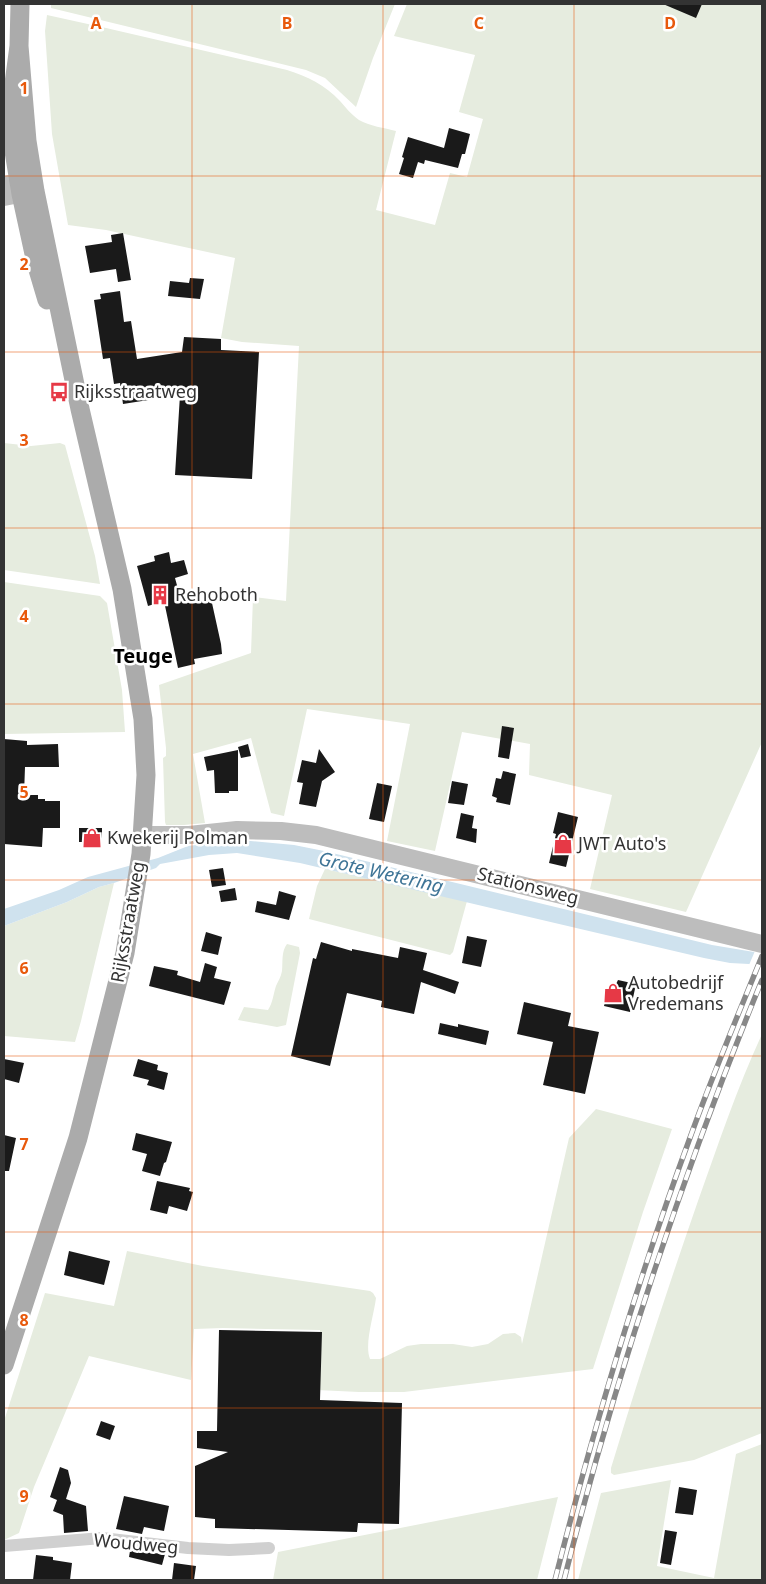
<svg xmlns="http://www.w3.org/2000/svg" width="766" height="1584" font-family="'Noto Sans',sans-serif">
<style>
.green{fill:#e6ecdf}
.water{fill:#cfe2ee}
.pier{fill:#fff}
.building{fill:#1a1a1a}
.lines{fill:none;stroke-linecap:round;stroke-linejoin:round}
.street{stroke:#d0d0d0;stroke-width:12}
.secondary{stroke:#bdbdbd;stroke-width:18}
.primary{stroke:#ababab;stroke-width:19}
.rail-casing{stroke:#888;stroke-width:5.5}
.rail{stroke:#fff;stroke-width:4;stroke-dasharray:11;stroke-linecap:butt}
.grid{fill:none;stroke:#e8590c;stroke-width:1;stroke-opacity:0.55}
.labels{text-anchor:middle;stroke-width:5;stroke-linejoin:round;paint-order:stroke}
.poi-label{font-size:18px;fill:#333;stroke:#fff;text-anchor:start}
.street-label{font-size:18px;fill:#333;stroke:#fff}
.water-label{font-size:19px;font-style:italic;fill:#3f7597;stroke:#fff}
.quarter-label{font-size:20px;font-weight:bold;fill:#000;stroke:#fff}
.grid-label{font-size:16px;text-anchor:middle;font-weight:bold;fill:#e8590c;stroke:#fff;stroke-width:5;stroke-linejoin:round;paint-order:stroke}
</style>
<rect width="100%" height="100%" fill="#fff"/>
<!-- green -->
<path class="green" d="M 51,4 L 395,4 L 373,58 L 356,107 L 325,78 L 306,70 L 51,8 Z
M 407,4 L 762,4 L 762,742 L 686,912 L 590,889 L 612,795 L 529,775 L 530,744 L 462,732 L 435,851 L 387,841 L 410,724 L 307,709 L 284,816 L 271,813 L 251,738 L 193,754 L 205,823 L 184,825 L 166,825 L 165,822 L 163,758 L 166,756 L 166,748 L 159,685 L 251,653 L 253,597 L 286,601 L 299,346 L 242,342 L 221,338 L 235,258 L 106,230 L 68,225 L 52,134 L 45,31 L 47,15 L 106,28 L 287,70 C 307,76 325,85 340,101 C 346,108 351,114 359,120 C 369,126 385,128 396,131 L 376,210 L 435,225 L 450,173 L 467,177 L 483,119 L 459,112 L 475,55 L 394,36 Z
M 4,443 L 31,446 L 60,443 L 65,445 L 95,556 L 100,584 L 4,570 Z
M 4,582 L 100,596 L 107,603 L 122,690 L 125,732 L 4,734 Z
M 325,869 L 467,901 L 453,952 L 450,955 L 309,919 L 317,886 Z
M 114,883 L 81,1021 L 75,1042 L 4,1036 L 4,926 L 67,902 L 99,887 Z
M 287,944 L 299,947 L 300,953 L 286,1025 L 277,1027 L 238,1020 L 244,1007 L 268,1010 C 273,1002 273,995 276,986 C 278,981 281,977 282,971 C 283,962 281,952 287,944 Z
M 762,1034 L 762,1433 L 694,1460 L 614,1475 L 611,1473 L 611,1468 C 638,1379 667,1290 698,1201 C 718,1145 737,1088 762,1034 Z
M 596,1109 L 672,1129 L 643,1212 L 593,1369 L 404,1392 L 359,1392 L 317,1390 L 320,1330 L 223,1328 L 194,1329 L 191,1380 L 89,1356 L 34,1487 L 19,1533 L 4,1540 L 4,1421 L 45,1293 L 114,1306 L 127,1251 L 203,1266 L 370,1291 L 373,1293 L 376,1298 C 374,1315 364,1344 370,1359 L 380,1359 L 407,1346 L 421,1344 L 453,1344 L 472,1347 L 488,1344 L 503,1334 L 515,1333 L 521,1337 L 522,1344 L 569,1138 Z
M 762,1444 L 762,1580 L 578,1580 L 601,1493 L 671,1480 L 657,1566 L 714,1578 L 736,1454 Z
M 558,1497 L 537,1580 L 273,1580 L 278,1552 Z"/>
<!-- water -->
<path class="water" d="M 239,840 L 294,845 L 324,851 L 712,945 L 754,952 L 762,955 L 762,969 L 749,964 L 730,963 L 704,958 L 300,863 L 237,853 L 209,855 L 160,864 L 156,868 L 114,883 L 99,887 L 67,902 L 4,926 L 4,909 L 59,890 L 88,877 L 158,858 L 188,846 Z"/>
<!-- pier -->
<path class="pier" d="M 755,951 L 762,954 L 762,970 L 749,965 Z"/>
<!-- building -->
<path class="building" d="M 663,4 L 702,4 L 696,18 Z
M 449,128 L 470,134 L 465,154 L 462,154 L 458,168 L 425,160 L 424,164 L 418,162 L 413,178 L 399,174 L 404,158 L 402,157 L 408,137 L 444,148 Z
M 123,233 L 131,280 L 118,282 L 116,269 L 90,273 L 85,246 L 112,242 L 111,235 Z
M 190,278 L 204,279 L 200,299 L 168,296 L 170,281 L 189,283 Z
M 120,291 L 124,322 L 131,321 L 137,359 L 182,352 L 184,337 L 221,339 L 221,350 L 259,352 L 252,479 L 175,475 L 180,395 L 123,404 L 120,383 L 114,384 L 110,358 L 103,359 L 94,300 L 101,299 L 100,294 Z
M 169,552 L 171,563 L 184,560 L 188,574 L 175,578 L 181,600 L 210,594 L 221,644 L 222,654 L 194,659 L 195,664 L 178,668 L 164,601 L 148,606 L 137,566 L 155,561 L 154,556 Z
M 502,726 L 514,728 L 509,759 L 498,757 Z
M 4,739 L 27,741 L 27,745 L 58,744 L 59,767 L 25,767 L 24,795 L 38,795 L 38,799 L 45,799 L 45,801 L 60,801 L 60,828 L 43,828 L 42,847 L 4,844 Z
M 248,744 L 251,756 L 241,758 L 238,747 Z
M 319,749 L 335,772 L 322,781 L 316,807 L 299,804 L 303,783 L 297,782 L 302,760 L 316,763 Z
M 238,750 L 238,791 L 229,791 L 229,793 L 215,793 L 214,770 L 207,771 L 204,757 Z
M 503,771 L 516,774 L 510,805 L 496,802 L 497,798 L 492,796 L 496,778 L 501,779 Z
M 452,781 L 468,784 L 464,805 L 448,803 Z
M 377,783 L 392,786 L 384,822 L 369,819 Z
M 558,812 L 578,817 L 566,867 L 549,863 L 556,834 L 553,833 Z
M 461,813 L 474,816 L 472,828 L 477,829 L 476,843 L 456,838 Z
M 79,828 L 102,828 L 102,849 L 86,849 L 86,842 L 79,842 Z
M 223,868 L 226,885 L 212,887 L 209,870 Z
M 235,888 L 237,900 L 221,902 L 219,891 Z
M 279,891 L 296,896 L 289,920 L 255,912 L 257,901 L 276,905 Z
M 206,932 L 222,937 L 218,955 L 201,951 Z
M 467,936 L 487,940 L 481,967 L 462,963 Z
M 321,942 L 352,951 L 352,949 L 398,958 L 400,947 L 427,953 L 423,970 L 459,982 L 455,994 L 421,982 L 414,1014 L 381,1007 L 382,1001 L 347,993 L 330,1066 L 291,1056 L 313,958 L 316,959 Z
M 205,963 L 217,967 L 214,978 L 231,982 L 224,1005 L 149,986 L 154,966 L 178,971 L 177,975 L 200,982 Z
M 618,980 L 636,984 L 630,1012 L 604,1006 L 609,985 L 615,986 Z
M 524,1002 L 571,1013 L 568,1026 L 599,1032 L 585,1094 L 543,1085 L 553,1042 L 517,1034 Z
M 440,1023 L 458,1027 L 458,1024 L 489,1031 L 486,1045 L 438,1034 Z
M 4,1059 L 24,1063 L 19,1083 L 4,1079 Z
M 138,1059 L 158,1065 L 157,1070 L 168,1073 L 164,1090 L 147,1085 L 149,1080 L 133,1076 Z
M 136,1133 L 172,1142 L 166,1162 L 164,1163 L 160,1176 L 142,1171 L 147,1154 L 132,1150 Z
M 4,1135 L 16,1138 L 9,1171 L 4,1171 Z
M 157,1181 L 190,1188 L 189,1191 L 193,1192 L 187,1211 L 169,1206 L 167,1214 L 150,1210 Z
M 69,1251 L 110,1261 L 104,1285 L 64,1275 Z
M 219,1330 L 322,1332 L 320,1400 L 402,1403 L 399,1524 L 358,1523 L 357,1532 L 215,1528 L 215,1519 L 195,1517 L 195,1466 L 228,1452 L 197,1448 L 197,1431 L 217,1431 Z
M 101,1421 L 115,1426 L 110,1440 L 96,1435 Z
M 60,1467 L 68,1470 L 71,1483 L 66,1499 L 86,1506 L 88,1531 L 64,1533 L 63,1515 L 53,1511 L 57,1500 L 50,1497 Z
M 679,1487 L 697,1490 L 693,1515 L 675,1513 Z
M 124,1496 L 169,1506 L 164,1531 L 144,1527 L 142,1534 L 116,1529 Z
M 665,1530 L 677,1532 L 671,1565 L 660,1563 Z
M 130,1551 L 165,1554 L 162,1565 L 129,1557 Z
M 36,1555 L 53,1557 L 53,1560 L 72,1563 L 70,1580 L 33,1580 Z
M 174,1563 L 196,1566 L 194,1580 L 172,1580 Z"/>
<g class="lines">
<!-- street -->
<path class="street" d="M 4,1546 L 102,1538 L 188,1548 L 229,1550 L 269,1548"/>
<!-- secondary -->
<path class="secondary" d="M 4,185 L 33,179
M 4,197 L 35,191
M 143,835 L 189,835 L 237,830 L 281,831 L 316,835 L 762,944"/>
<!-- primary -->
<path class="primary" d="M 20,4 L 19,46 L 10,113 L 11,133 L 21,194 L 36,263 L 47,300
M 4,1365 L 78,1138 L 125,953 L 141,854 L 146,775 L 143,719 L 122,589 L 80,409 L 35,191 L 27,141 L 19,46"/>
<defs>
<path id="rail" d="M 555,1580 C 593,1430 637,1281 691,1135 C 713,1074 738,1015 762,956
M 564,1580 C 616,1375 682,1175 762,980"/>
</defs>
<!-- rail casing -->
<use href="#rail" class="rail-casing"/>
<!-- rail -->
<use href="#rail" class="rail"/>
</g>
<!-- grid -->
<path class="grid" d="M 192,4 L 192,1580M 383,4 L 383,1580M 574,4 L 574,1580M 4,176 L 762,176M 4,352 L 762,352M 4,528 L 762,528M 4,704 L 762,704M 4,880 L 762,880M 4,1056 L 762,1056M 4,1232 L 762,1232M 4,1408 L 762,1408"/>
<!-- icons -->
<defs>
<symbol id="bus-bare" viewBox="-9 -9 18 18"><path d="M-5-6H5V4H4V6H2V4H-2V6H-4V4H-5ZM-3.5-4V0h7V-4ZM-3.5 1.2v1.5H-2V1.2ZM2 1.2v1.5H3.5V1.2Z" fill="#e63946" stroke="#fff" stroke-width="2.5" paint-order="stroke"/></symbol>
<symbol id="building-bare" viewBox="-9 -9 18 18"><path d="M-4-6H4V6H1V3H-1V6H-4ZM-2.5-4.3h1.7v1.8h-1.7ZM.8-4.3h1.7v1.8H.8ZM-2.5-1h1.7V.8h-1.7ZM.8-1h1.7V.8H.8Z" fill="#e63946" stroke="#fff" stroke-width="2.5" paint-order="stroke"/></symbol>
<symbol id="shop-bare" viewBox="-9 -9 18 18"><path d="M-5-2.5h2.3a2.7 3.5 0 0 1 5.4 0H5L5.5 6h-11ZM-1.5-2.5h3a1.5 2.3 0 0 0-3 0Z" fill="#e63946" stroke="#fff" stroke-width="2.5" paint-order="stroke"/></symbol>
</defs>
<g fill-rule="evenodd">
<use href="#bus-bare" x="45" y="378" width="28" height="28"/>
<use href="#building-bare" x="146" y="581" width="28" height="28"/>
<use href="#shop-bare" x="78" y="824" width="28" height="28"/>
<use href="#shop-bare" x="549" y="830" width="28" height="28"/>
<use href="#shop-bare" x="599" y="979" width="28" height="28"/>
</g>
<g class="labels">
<!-- poi labels -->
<g class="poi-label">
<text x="74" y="398">Rijksstraatweg</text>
<text x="175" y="601">Rehoboth</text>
<text x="107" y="844">Kwekerij Polman</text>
<text x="578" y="850">JWT Auto's</text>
<text x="628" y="989">Autobedrijf<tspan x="628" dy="21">Vredemans</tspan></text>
</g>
<!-- street labels -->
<g class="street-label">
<text transform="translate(528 886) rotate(14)" y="6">Stationsweg</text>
<text transform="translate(128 922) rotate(-80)" y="6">Rijksstraatweg</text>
<text transform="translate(136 1544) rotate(5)" y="6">Woudweg</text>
</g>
<!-- water labels -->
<g class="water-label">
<text transform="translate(381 872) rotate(13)" y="7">Grote Wetering</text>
</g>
<!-- quarter labels -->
<g class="quarter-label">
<text x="143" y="663">Teuge</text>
</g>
</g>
<g class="grid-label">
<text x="96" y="29">A</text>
<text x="287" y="29">B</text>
<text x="479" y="29">C</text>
<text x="670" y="29">D</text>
<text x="24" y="94">1</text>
<text x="24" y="270">2</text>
<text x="24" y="446">3</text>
<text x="24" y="622">4</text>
<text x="24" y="798">5</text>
<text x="24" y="974">6</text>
<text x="24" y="1150">7</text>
<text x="24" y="1326">8</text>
<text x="24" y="1502">9</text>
</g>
<!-- border -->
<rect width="766" height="1584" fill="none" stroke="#333333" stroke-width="10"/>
</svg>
